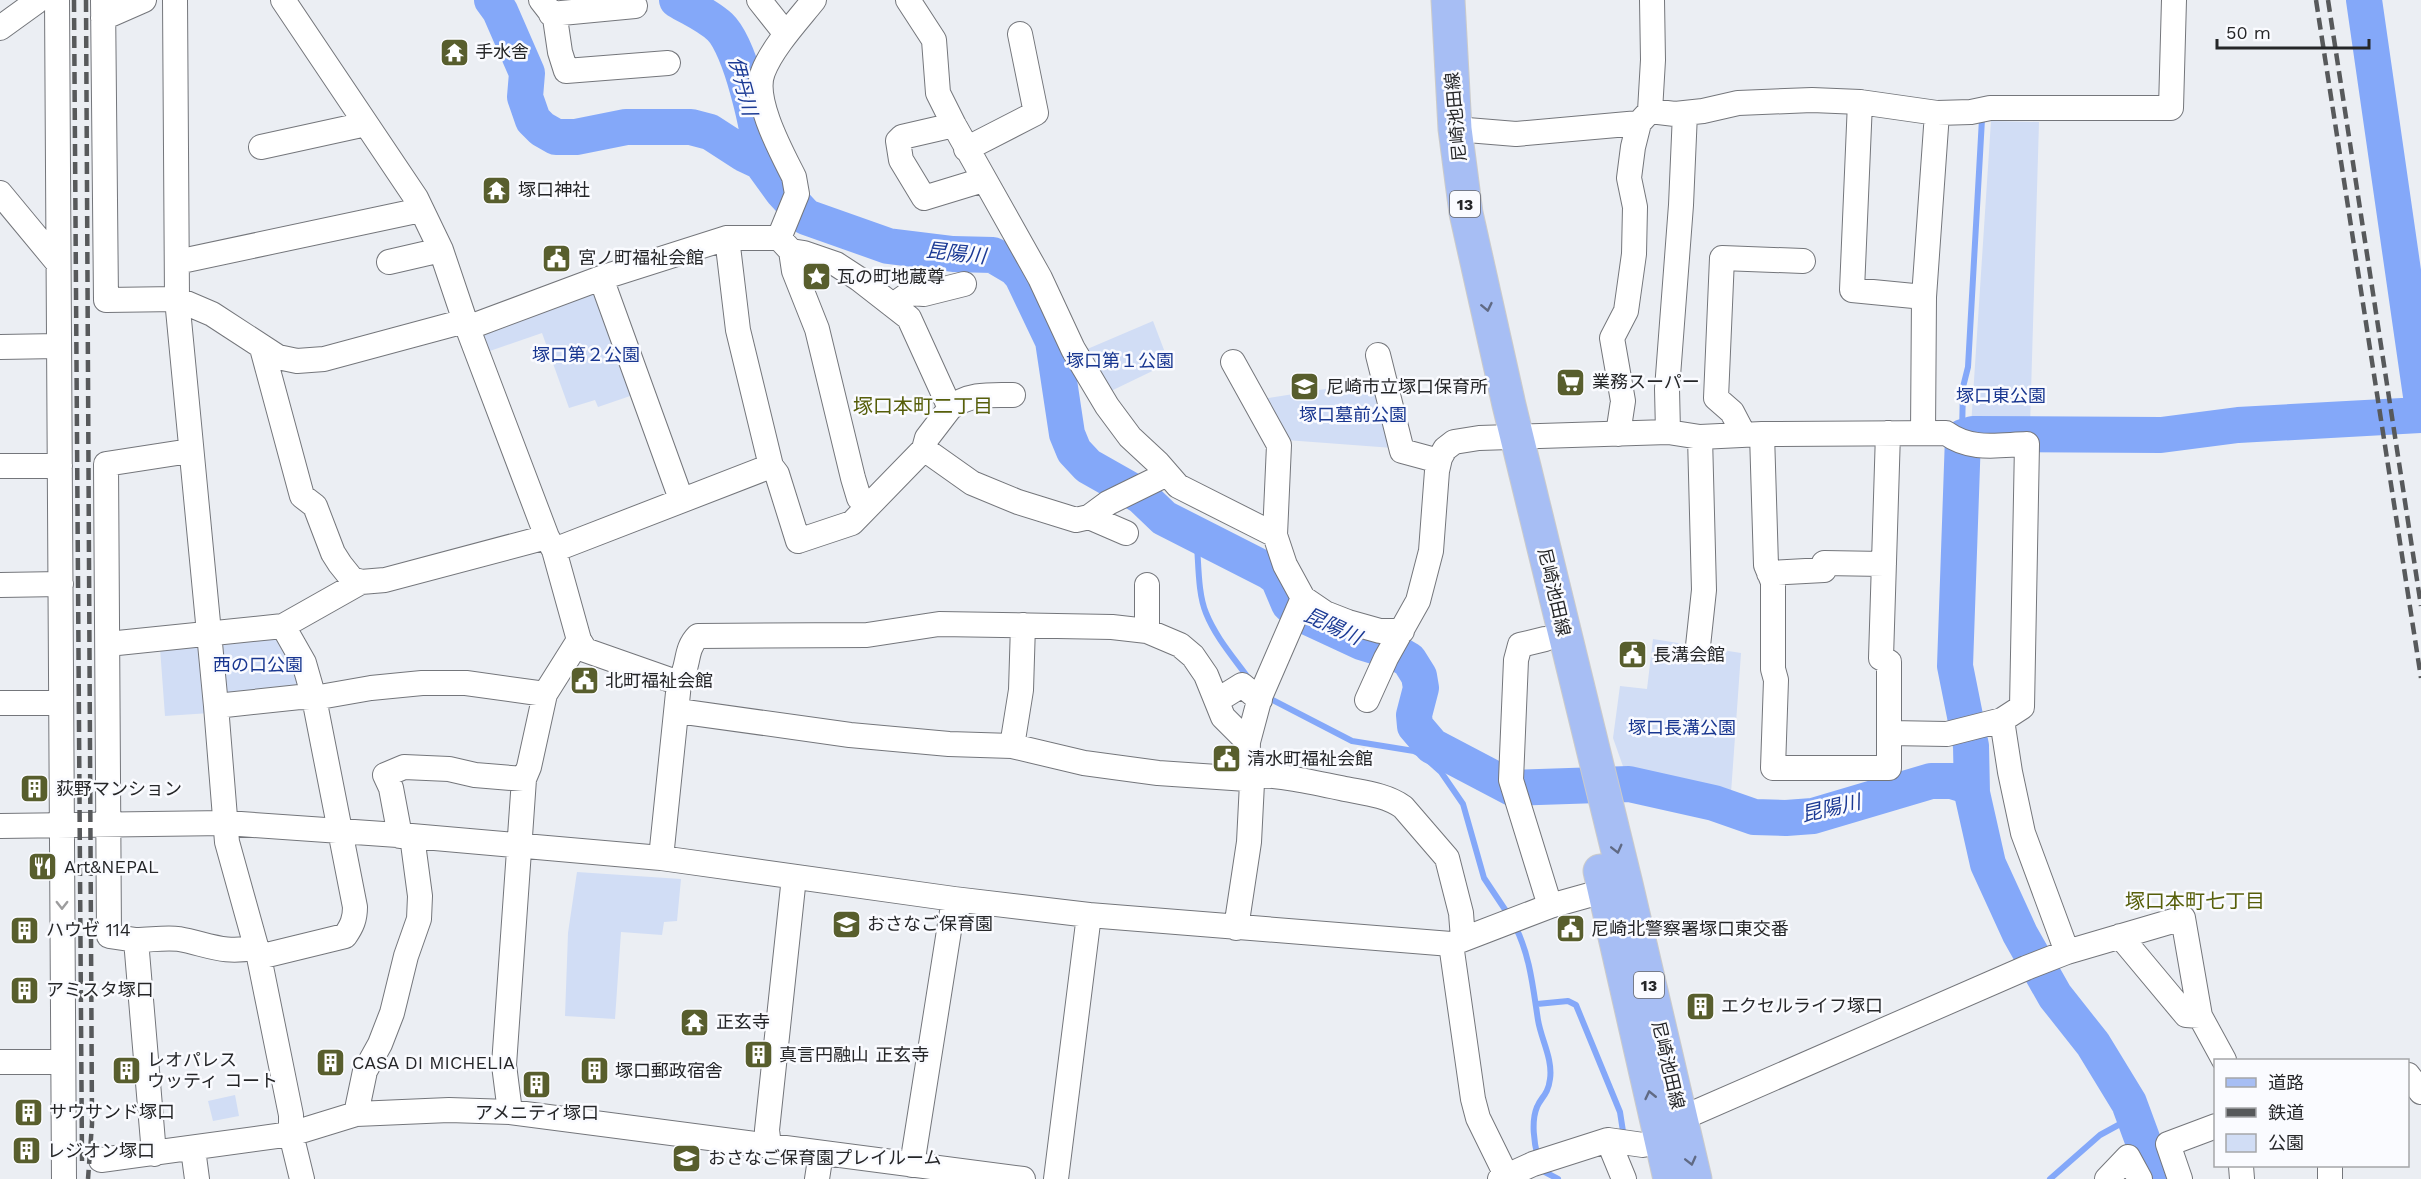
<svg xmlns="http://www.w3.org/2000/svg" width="2421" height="1179" font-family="'Work Sans','Noto Sans JP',sans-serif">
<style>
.green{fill:#d1ddf5}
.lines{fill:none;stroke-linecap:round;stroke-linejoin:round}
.stream{stroke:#84a8f9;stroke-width:6}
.river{stroke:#84a8f9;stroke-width:36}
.street-casing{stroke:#74767b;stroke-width:26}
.primary-casing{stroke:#cbcbcb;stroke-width:35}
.street{stroke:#fff;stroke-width:24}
.primary{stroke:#a7bef4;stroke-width:33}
.rail{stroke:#57595b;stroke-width:4.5;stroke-dasharray:12 6;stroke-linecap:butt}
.oneway{stroke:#606a84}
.oneway2{stroke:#9d9d9e}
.labels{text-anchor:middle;stroke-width:5;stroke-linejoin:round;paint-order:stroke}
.shield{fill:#fafbff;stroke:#656668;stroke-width:1.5}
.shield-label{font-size:16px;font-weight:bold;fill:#252628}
.poi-label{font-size:18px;fill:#252628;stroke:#fafbff;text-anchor:start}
.street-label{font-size:18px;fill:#252628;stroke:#fafbff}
.park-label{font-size:18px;fill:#183690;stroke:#fafbff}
.water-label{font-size:20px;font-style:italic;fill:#1b3a95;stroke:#fafbff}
.neighbourhood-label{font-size:20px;fill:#565e0a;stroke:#fafbff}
</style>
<rect width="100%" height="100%" fill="#ebeef3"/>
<!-- green -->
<path class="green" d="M 1991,121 L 2039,122 L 2030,426 L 1971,426 Z
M 598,290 L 636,394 L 598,407 L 595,400 L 569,408 L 542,333 L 487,352 L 479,334 Z
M 1153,321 L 1169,363 L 1111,391 L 1085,350 Z
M 1376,381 L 1393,448 L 1286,440 L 1262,399 Z
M 276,636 L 304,684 L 227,696 L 220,647 L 229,641 Z
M 1653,639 L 1741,653 L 1731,793 L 1637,772 L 1625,772 L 1613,738 L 1620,686 L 1647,689 Z
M 200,644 L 210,713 L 165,716 L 160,648 Z
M 577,872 L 681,879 L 677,921 L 664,922 L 662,935 L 621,932 L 615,1019 L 565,1016 L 568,933 Z
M 235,1095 L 239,1116 L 213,1121 L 208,1101 Z"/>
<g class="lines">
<!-- stream -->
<path class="stream" d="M 1962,435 L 1963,387 L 1968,367 L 1982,119
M 1196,535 C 1199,559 1197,591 1206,613 C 1216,638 1234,658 1249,679
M 1267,697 L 1352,741 L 1414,751 L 1422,755 L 1441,772 L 1463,804 L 1484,878 L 1510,917
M 1515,926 C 1530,955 1533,988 1538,1020 C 1541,1039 1553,1059 1550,1079 C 1548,1095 1541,1097 1537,1107 C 1531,1121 1534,1143 1538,1158
M 1537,1004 L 1568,1001 L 1576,1005 L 1620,1112 L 1624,1138
M 1541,1170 L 1558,1179
M 2050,1179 L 2100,1135 L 2122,1123"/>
<!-- river -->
<path class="river" d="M 492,0 L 500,11 L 527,73 L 525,97 L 533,120 L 542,129 L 556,137 L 576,137 L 626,127 L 691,127 L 710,132 L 744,154 L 761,162 L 782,191 L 806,217 L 888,246 L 953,254 L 993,255 L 1015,268 L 1022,276 L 1053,341 L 1067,434 L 1074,451 L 1088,466 L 1141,496 L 1164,518 L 1270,572 L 1278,578 L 1289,604 L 1305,616 L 1361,642 L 1397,653 L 1409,660 L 1419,676 L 1421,688 L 1414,715 L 1415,726 L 1432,746 L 1512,788 L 1629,784 L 1714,803 L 1754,817 L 1786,818 L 1813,816 L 1931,781 L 1952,781 L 1968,786 L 1972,793 L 1988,864 L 2020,934 L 2055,996 L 2093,1044 L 2129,1103 L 2157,1179
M 677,0 C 692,9 707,15 720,27 C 741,47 760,132 761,162
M 2364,0 L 2421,396
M 1972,793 L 1971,746 L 1955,666 L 1963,437 L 1973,434 L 2161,435 L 2238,425 L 2421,415"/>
<defs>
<path id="street" d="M 57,0 L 64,1179
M 103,0 L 106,300 L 177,299 L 212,314 L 278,357 L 297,361 L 324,359 L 465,321
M 175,0 L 177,299 L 216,706 L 227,842 L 259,957 L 291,1115 L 291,1134 L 302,1179
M 283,0 L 416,198 L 441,250 L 465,321 L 547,537 L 554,550 L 579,640 L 585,650 L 679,683
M 541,0 L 555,18 L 560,52 L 566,71 L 668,63
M 759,0 L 786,34
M 908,0 L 934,40 L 938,93 L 954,125 L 1040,278 L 1073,349 L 1107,406 L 1130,437 L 1158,463 L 1178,486 L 1275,535
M 551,14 L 635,6
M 103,18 L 144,0
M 0,28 L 36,2
M 1860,102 L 1852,290 L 1924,297
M 1650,111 L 1653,60 L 1652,0
M 954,125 L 902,137 L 898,141 L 901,160 L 924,198 L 983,180
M 1455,129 L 1516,134 L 1639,123
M 261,147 L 366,124
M 966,149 L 1036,113 L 1020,34
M 0,193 L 58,263
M 727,238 L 738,330 L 771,466 L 777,474 L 798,541 L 852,523 L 924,449 L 927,438 L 950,408 L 909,318 L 859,279 L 836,264 L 804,253 L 791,251 L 779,238
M 791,251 L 794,271 L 817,329 L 853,478 L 859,498 L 868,506
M 177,262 L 421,210
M 389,262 L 441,250
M 601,278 L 681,499
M 893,305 L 910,293 L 924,294 L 964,284
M 467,328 L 601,278 L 727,238 L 779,238 L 797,194 L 794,177 C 782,153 752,99 763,72 C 772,48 798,20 814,0
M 0,347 L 58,346
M 262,348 L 302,496 L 315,506 L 333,553 L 340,564 L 352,579 L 361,582
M 1378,355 L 1402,451 L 1439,461
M 1233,362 L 1279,445 L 1275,535 L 1285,565 L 1303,598 L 1325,613 L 1348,622 L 1380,631 L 1402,631
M 950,408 C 970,393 989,395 1013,395
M 1668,432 L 1667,389 L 1681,205 L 1685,113
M 1923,433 L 1924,297 L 1937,113
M 1618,434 L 1623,401 L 1612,338 L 1626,311 L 1634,254 L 1635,207 L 1629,178 L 1633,147 L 1639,123 L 1650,111 L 1675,114 L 1703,111 L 1738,103 L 1812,100 L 1860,102 L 1937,113 L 1971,112 L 1990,108 L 2171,108 L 2174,0
M 1762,434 L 1766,565 L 1773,582 L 1773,669 L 1776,680 L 1773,768 L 1889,768 L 1889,662 L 1881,658 L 1888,433
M 1744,435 L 1732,412 L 1716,398 L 1722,258 L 1803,261
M 924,449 L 972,483 L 1018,502 L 1076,520 L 1089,517 L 1108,503 L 1167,474
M 0,466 L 60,466
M 1089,517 L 1126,533
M 554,550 L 771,466
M 1769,573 L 1824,570 L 1824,563 L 1884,564
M 0,585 L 61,584
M 283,626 L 361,582 L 385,580 L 547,537
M 1147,631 L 1147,585
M 1545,639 L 1520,645 L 1516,660 L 1511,780 L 1550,906
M 108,644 L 283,626 L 304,663 L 314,698 L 355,907 C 355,919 352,926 345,936 L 259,957
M 1698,646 L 1704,590 L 1700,437
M 1218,700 L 1242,685 L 1260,700
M 1367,700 L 1386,658 L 1418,601 L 1431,551 L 1437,471 L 1440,458 L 1445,449 L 1454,442 L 1479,438 L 1668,432 L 1700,437 L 1762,434 L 1946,433 C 1971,451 1997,445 2027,444 L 2022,707 L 2002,720 L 1947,734 L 1890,733
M 0,703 L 60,703
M 216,706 L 300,697 L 314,698 L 371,688 L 422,683 L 466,683 L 545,694
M 678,711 L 850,735 L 949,744 L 1012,746 L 1084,763 L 1158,773 L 1247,779
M 2002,720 L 2010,772 L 2023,833 L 2067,952
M 1012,746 L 1021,690 L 1023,625
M 1247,774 C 1280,775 1312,782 1345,789 C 1365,793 1386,795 1403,807 L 1447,858 L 1461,913 L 1463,939
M 0,826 L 226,823 L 412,836 L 661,858 L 954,899 L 1089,915 L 1451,944 L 1550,906 L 1618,887
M 400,836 L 391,788 L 385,775 L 404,767 L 449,769 L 475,775 L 524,779
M 661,858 L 679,683 C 690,666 684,650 698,636 L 867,635 L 939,624 L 1112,627 L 1147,631 L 1180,645 L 1193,656 L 1206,675 L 1223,717 L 1248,742
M 1236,928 L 1249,842 L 1252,783 L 1247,779 L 1248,742 L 1260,697 L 1303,598
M 2120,936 L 2186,1015 L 2200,1016
M 136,940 L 109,936 L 106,464 L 190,451
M 1451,944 L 1473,1099 L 1478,1118 L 1506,1175
M 0,1062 L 63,1062
M 2408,1075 L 2421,1092
M 510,1112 L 504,1065 L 524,779 L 529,767 L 545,694 L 579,640
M 356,1114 L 365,1071 L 380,1044 L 392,1013 L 406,956 L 419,919 L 420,896 L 412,836
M 1608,1140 L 1624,1179
M 769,1146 L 767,1130 L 794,877
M 193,1149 L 197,1179
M 154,1154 L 136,940 C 150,940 166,937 179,939 C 207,944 226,955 255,947
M 101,1160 L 291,1134 L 356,1114 L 449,1110 L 510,1112 L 1023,1179
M 912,1165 L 954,899
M 2241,1166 L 2242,1179
M 817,1179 L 821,1153
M 1056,1179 L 1089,915
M 1500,1179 L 1533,1164 L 1608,1140 L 1643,1145 L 1661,1140 L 1680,1119 L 2026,968 L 2067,952 L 2183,918 L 2200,1016 L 2224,1060
M 2107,1179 L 2128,1157 L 2140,1179
M 2180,1179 L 2168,1144 L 2216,1126
M 2330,1179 L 2330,1166"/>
<path id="primary" d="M 1448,0 L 1455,129 L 1466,213 L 1509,405 L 1626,884 L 1695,1179
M 1600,871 L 1670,1179"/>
</defs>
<!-- street casing -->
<use href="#street" class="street-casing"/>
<!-- primary casing -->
<use href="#primary" class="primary-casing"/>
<!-- street -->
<use href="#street" class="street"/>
<!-- primary -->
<use href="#primary" class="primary"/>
<!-- rail -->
<path class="rail" d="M 74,0 L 82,1161
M 86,0 L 92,1124 L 88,1179
M 2316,0 L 2421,678
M 2328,0 L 2421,606"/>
</g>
<!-- one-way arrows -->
<defs><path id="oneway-chevron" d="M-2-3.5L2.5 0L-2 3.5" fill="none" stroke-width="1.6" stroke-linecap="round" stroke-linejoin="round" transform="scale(1.5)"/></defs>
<g class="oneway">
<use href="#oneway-chevron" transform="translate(1487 307) rotate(78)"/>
<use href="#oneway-chevron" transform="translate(1617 849) rotate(76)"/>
<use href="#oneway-chevron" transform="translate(1650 1095) rotate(-103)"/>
<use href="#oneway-chevron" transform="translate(1691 1161) rotate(76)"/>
</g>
<use class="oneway2" href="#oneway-chevron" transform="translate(62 905) rotate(90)"/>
<!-- icons -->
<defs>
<symbol id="temple-square" viewBox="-11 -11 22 22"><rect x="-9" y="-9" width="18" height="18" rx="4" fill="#585e2d" stroke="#fafbff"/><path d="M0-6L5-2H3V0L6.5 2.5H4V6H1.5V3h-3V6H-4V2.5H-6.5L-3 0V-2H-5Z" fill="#fff"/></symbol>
<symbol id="civic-square" viewBox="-11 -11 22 22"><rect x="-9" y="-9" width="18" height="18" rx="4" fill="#585e2d" stroke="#fafbff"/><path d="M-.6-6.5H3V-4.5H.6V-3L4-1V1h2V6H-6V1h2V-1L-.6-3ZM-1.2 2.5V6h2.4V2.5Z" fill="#fff"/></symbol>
<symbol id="sight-square" viewBox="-11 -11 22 22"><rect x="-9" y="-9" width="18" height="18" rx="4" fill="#585e2d" stroke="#fafbff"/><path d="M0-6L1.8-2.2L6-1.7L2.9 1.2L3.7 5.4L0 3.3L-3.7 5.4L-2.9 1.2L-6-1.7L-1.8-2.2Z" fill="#fff"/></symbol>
<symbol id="supermarket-square" viewBox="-11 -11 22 22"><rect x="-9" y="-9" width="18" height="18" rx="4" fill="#585e2d" stroke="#fafbff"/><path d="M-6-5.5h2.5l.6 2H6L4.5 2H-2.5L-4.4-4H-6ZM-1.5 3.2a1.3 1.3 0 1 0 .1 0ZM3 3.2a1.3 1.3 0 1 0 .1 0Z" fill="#fff"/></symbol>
<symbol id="school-square" viewBox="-11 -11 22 22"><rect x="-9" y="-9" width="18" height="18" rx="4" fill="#585e2d" stroke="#fafbff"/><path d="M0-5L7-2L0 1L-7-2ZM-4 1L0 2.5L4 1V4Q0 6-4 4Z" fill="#fff"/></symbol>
<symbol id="building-square" viewBox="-11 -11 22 22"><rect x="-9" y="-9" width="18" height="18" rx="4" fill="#585e2d" stroke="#fafbff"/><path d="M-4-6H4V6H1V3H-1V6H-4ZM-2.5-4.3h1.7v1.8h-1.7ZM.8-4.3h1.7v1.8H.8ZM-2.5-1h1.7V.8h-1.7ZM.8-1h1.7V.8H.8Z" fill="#fff"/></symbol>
<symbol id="restaurant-square" viewBox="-11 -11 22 22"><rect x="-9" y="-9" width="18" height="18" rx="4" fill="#585e2d" stroke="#fafbff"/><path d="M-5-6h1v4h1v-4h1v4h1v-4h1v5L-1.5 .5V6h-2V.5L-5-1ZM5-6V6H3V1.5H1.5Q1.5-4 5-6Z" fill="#fff"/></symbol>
</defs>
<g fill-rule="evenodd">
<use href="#temple-square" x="438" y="36" width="33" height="33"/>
<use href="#temple-square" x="480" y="174" width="33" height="33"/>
<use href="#civic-square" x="540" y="242" width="33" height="33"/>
<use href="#sight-square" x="800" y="260" width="33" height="33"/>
<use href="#supermarket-square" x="1554" y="366" width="33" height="33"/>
<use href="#school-square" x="1288" y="370" width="33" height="33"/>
<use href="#civic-square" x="1616" y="638" width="33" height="33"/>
<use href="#civic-square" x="568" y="664" width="33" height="33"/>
<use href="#civic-square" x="1210" y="742" width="33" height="33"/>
<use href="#building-square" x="18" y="772" width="33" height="33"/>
<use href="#restaurant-square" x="26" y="850" width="33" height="33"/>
<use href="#school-square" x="830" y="908" width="33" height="33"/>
<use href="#civic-square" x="1554" y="912" width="33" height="33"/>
<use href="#building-square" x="8" y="914" width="33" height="33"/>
<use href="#building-square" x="8" y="974" width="33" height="33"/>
<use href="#building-square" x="1684" y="990" width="33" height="33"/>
<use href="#temple-square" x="678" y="1006" width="33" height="33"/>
<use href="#building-square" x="742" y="1038" width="33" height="33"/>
<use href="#building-square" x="314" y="1046" width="33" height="33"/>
<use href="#building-square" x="110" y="1054" width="33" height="33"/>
<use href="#building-square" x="578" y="1054" width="33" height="33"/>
<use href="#building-square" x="520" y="1068" width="33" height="33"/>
<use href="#building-square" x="12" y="1096" width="33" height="33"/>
<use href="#building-square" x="10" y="1134" width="33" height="33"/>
<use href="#school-square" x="670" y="1142" width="33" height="33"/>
</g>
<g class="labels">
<!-- shield labels -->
<g class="shield">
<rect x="1450" y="191" width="30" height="26" rx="4.5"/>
<rect x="1634" y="972" width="30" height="26" rx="4.5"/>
</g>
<g class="shield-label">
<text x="1465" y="210">13</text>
<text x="1649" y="991">13</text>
</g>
<!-- poi labels -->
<g class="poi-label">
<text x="475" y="58">手水舎</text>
<text x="518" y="196">塚口神社</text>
<text x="578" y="264">宮ノ町福祉会館</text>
<text x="837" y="283">瓦の町地蔵尊</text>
<text x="1592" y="388">業務スーパー</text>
<text x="1326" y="393">尼崎市立塚口保育所</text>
<text x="1653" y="661">長溝会館</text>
<text x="605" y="687">北町福祉会館</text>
<text x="1247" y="765">清水町福祉会館</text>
<text x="56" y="795">荻野マンション</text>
<text x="64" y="873">Art&amp;NEPAL</text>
<text x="867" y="930">おさなご保育園</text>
<text x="1591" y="935">尼崎北警察署塚口東交番</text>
<text x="46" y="936">ハウゼ 114</text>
<text x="46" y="996">アミスタ塚口</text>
<text x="1721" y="1012">エクセルライフ塚口</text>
<text x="716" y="1028">正玄寺</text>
<text x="779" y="1061">真言円融山 正玄寺</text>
<text x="147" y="1066">レオパレス<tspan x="147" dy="21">ウッティ コート</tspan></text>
<text x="352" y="1069">CASA DI MICHELIA</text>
<text x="615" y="1077">塚口郵政宿舎</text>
<text x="49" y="1118">サウサンド塚口</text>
<text x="537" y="1119" text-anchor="middle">アメニティ塚口</text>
<text x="47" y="1157">レジオン塚口</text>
<text x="708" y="1164">おさなご保育園プレイルーム</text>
</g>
<!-- street labels -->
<g class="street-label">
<text transform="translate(1456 117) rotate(-95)" y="6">尼崎池田線</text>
<text transform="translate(1554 592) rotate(77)" y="6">尼崎池田線</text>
<text transform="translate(1668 1065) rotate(77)" y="6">尼崎池田線</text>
</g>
<!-- park labels -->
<g class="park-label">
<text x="586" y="361">塚口第２公園</text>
<text x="1120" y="367">塚口第１公園</text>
<text x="2001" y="402">塚口東公園</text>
<text x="1353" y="421">塚口墓前公園</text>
<text x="258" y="671">西の口公園</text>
<text x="1682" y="734">塚口長溝公園</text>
</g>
<!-- water labels -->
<g class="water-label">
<text transform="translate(743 86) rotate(75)" y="7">伊丹川</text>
<text transform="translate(956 253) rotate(6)" y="7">昆陽川</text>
<text transform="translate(1333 626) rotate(25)" y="7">昆陽川</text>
<text transform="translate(1831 808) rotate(-13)" y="7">昆陽川</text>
</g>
<!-- neighbourhood labels -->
<g class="neighbourhood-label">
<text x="923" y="413">塚口本町二丁目</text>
<text x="2195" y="908">塚口本町七丁目</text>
</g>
</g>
<!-- legend -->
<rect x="2214" y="1059" width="195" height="108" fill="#fafbff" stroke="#a5a6a9" stroke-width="1.5"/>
<rect x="2226" y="1078" width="30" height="9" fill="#a7bef4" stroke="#a5a6a9" stroke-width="1.5"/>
<text x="2268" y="1089" font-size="18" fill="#252628">道路</text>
<rect x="2226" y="1108" width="30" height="9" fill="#57595b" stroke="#a5a6a9" stroke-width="1.5"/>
<text x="2268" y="1119" font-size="18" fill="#252628">鉄道</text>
<rect x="2226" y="1134" width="30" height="18" fill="#d1ddf5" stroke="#a5a6a9" stroke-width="1.5"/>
<text x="2268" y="1149" font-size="18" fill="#252628">公園</text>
<!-- scale -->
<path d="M2217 39v9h152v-9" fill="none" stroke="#252628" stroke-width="3"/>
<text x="2226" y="39" font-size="18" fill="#252628" stroke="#fafbff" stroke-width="4.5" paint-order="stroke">50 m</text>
</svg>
